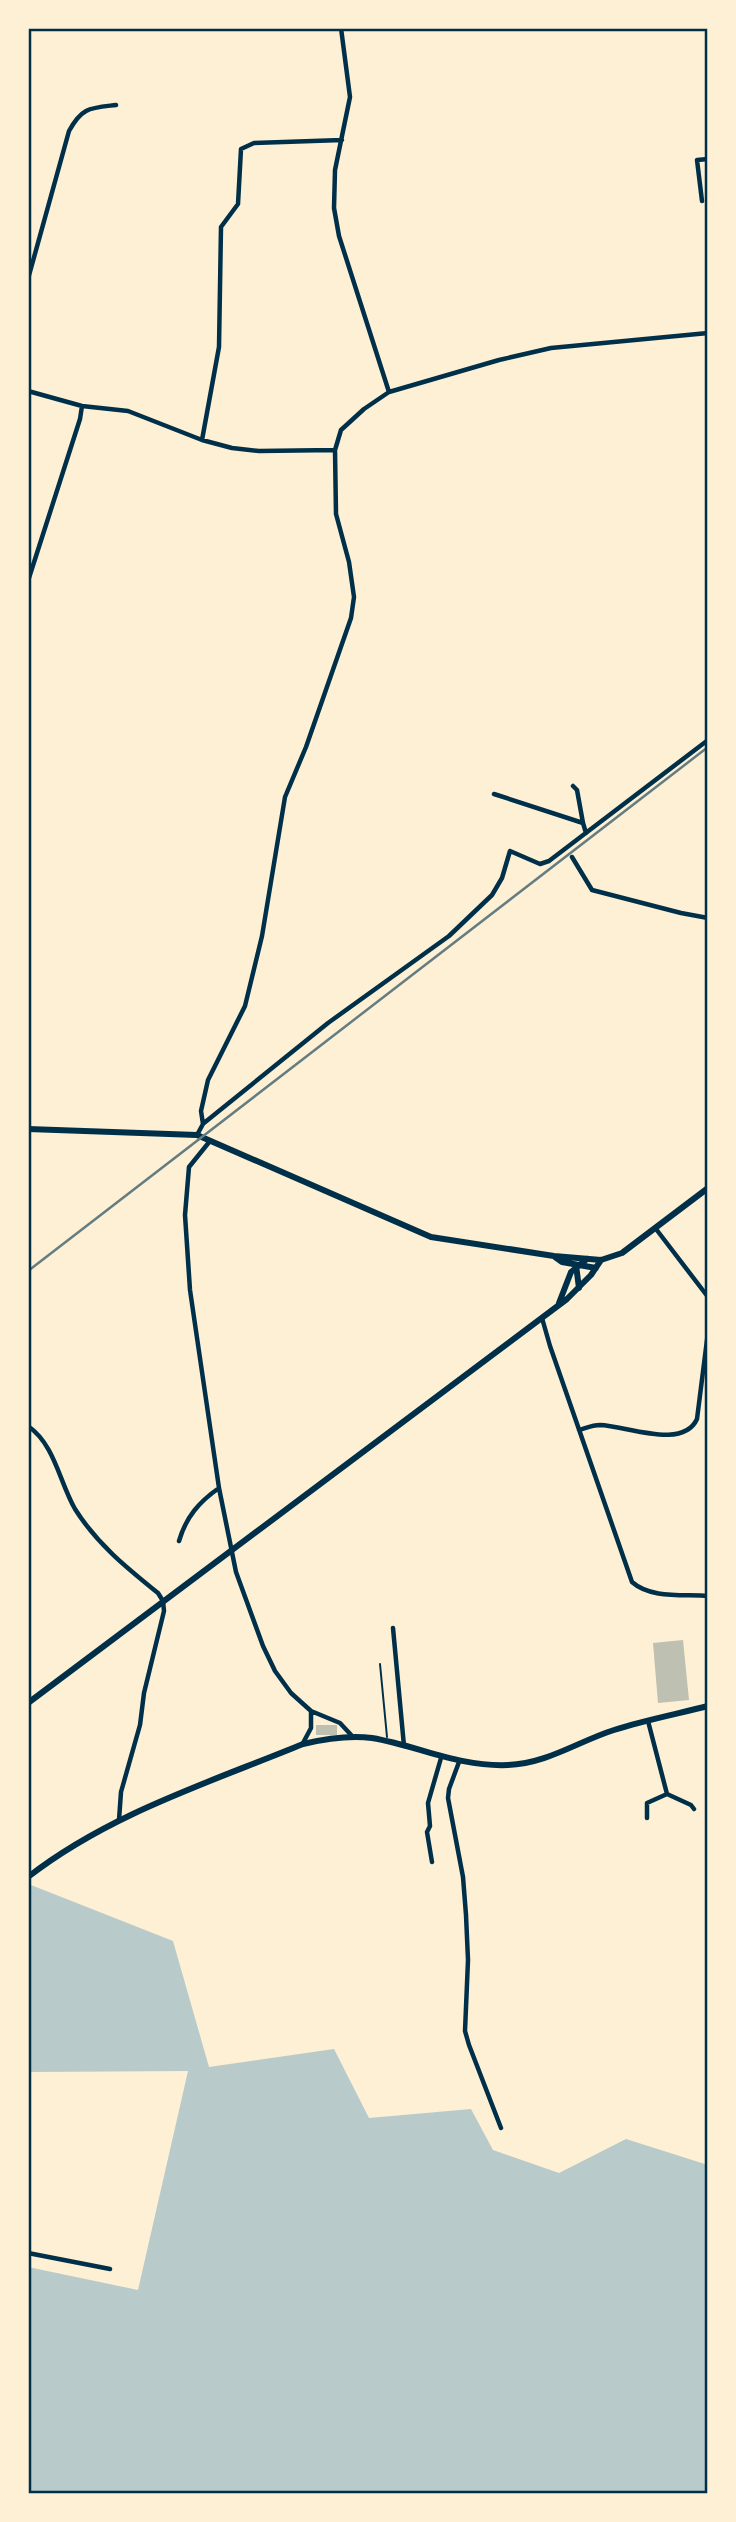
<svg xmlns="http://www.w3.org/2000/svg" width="736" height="2522" font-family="Inter,sans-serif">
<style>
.green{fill:#b9caca}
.building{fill:#bec0b2}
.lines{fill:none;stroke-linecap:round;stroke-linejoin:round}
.service{stroke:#003049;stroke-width:2}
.minor{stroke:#003049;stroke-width:4.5}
.secondary{stroke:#003049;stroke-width:6}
.primary{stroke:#003049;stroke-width:6}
.rail{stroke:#657d81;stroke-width:2.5}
.neatline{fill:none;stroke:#003049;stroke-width:2.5}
</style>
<rect width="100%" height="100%" fill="#fdf0d5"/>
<!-- green -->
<path class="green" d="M 31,1885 L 173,1941 L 209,2067 L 334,2049 L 369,2118 L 471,2109 L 493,2150 L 559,2173 L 626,2139 L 708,2165 L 708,2494 L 28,2494 L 28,2267 L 138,2290 L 188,2071 L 28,2072 L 28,1888 Z"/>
<!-- building -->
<path class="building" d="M 683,1640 L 689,1700 L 658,1703 L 653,1643 Z
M 316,1725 L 337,1725 L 337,1735 L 316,1735 Z"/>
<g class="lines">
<!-- service -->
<path class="service" d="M 380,1664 L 387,1737"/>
<!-- minor -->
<path class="minor" d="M 341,28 L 350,97 L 335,170 L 334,208 L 339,236 L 389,392
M 702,201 L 697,160 L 708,159
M 28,279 L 69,131 C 82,107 90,108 116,105
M 28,391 L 82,406 L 128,411 L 202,440 L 232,448 L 259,451 L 335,450
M 202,440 L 219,347 L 221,227 L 238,204 L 241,149 L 254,143 L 342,140
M 28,581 L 80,419 L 82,406
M 573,786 L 577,790 L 583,823
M 494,794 L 583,823 L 586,833
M 572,857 L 592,890 L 681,913 L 708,918
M 204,1123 L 328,1023 L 449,936 L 492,895 L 502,878 L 510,851 L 540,864 L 549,861 L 708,740
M 197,1135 L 203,1124 L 201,1111 L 208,1080 L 245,1006 L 262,936 L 285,797 L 306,747 L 351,618 L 354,597 L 349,562 L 336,514 L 335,450 L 341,430 L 364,409 L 389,392 L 499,360 L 551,348 L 708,333
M 210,1141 L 189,1167 L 185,1215 L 190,1290 L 219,1488 L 236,1572 L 263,1646 L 275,1671 L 291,1693 L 311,1711 L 340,1723 L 353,1737
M 656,1229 L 708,1297
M 542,1318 L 550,1346 L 632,1582 C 651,1599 684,1594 708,1596
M 28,1426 C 55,1445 59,1481 75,1509 C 97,1544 127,1568 158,1593 L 163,1601 L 164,1611 L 144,1693 L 140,1725 L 121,1792 L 119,1820
M 579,1430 C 586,1428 593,1425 600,1425 C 627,1426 683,1450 697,1419 L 708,1332
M 179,1541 C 186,1517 199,1502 219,1488
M 393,1628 L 404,1746
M 648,1721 L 667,1794 L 691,1805 L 694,1809
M 303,1743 L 311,1728 L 311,1711
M 459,1762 L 449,1789 L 448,1798 L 463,1877 L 466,1915 L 468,1960 L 465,2031 L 469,2045 L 501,2128
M 647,1818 L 647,1803 L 667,1794
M 432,1862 L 427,1832 L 430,1826 L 428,1803 L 441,1758
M 28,2253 L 110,2269"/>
<!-- secondary -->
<path class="secondary" d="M 28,1877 C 109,1814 208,1783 303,1744 C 324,1739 349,1735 372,1738 C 419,1746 458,1767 508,1765 C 546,1764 579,1741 614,1730 C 645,1720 677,1714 708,1706"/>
<!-- primary -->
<path class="primary" d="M 28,1129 L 197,1135 L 431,1237 L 554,1256 L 601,1260 L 622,1253 L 708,1188
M 555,1257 L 562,1262 L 596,1268
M 576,1265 L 579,1288
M 559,1303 L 571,1272 L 587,1259
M 28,1703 L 567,1299 L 591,1275 L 601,1260"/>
<!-- rail -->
<path class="rail" d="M 28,1271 L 708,747"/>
</g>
<!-- border -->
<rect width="736" height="2522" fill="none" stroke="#fdf0d5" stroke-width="60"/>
<rect x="30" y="30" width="676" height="2462" class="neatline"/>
</svg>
